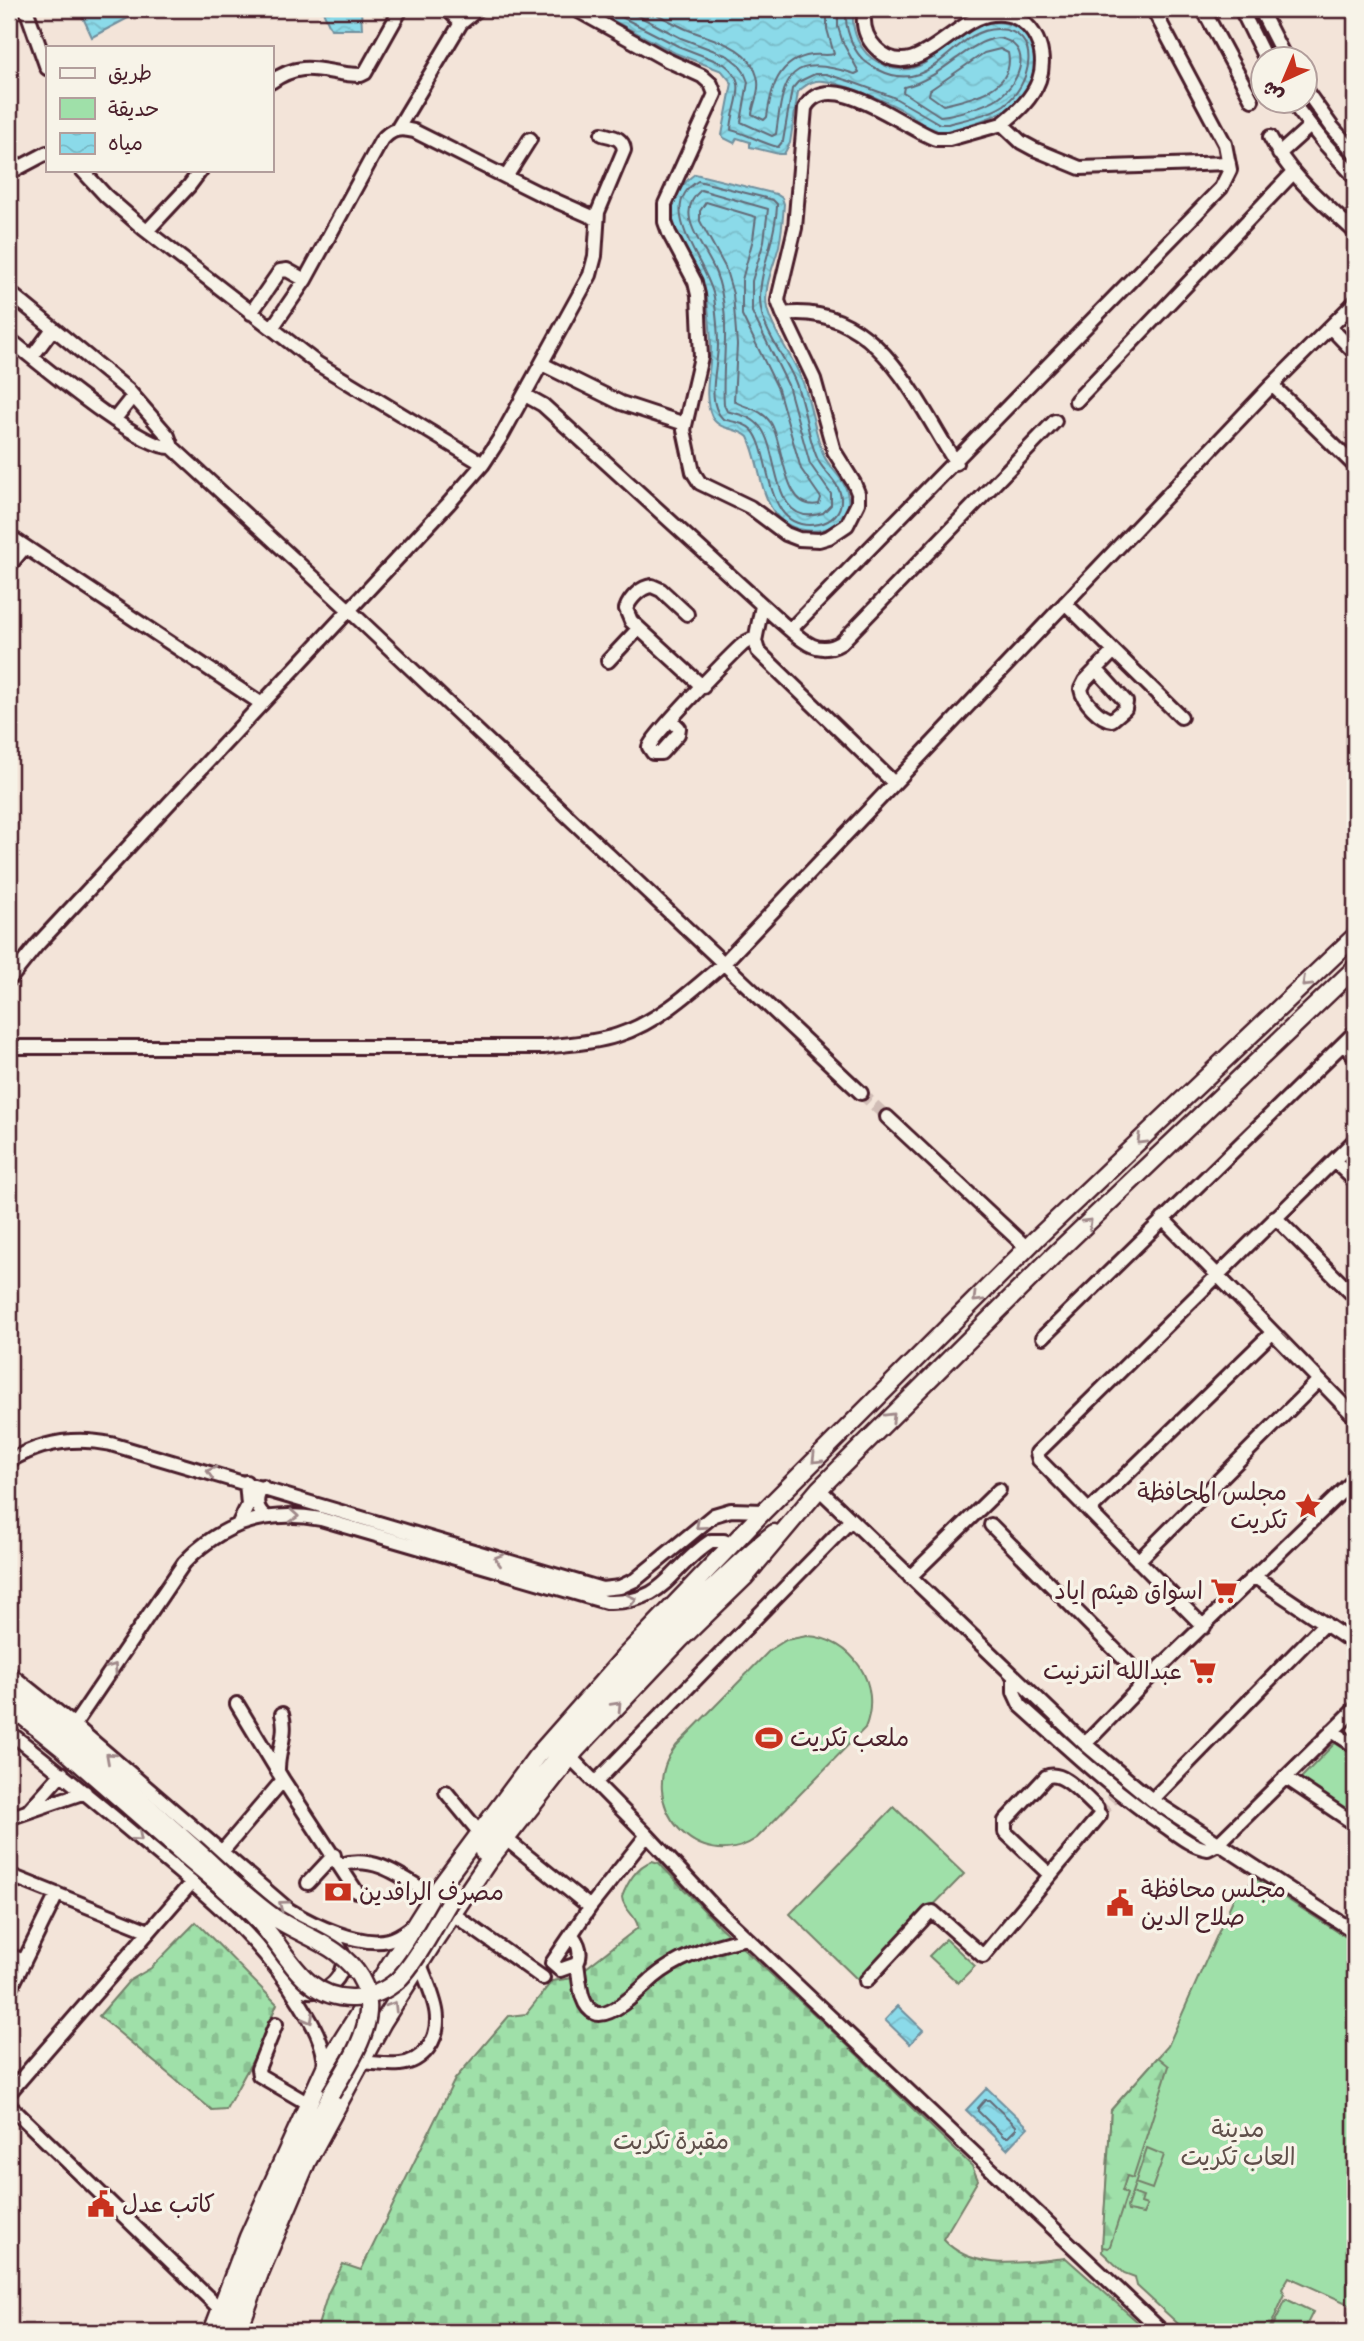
<svg xmlns="http://www.w3.org/2000/svg" width="1364" height="2341" font-family="Itim,'Playpen Sans Arabic',sans-serif">
<style>
.green{fill:#9fe0a9;stroke:#74806a;stroke-width:2}
.forest{fill:url(#forest-firs);stroke:#74806a;stroke-width:2}
.cemetery{fill:url(#cemetery-stones);stroke:#74806a;stroke-width:2}
.water{fill:url(#water-waves);stroke:#718f9d;stroke-width:2}
.lines{fill:none;stroke-linecap:round;stroke-linejoin:round}
.shore{stroke:#646a77;stroke-width:2}
.minor-tunnel{stroke:#d1bdb6;stroke-width:12;stroke-dasharray:12 6;stroke-linecap:butt}
.minor-casing{stroke:#4a1f2b;stroke-width:18}
.major-casing{stroke:#4a1f2b;stroke-width:21}
.minor{stroke:#f7f3e8;stroke-width:12}
.major{stroke:#f7f3e8;stroke-width:16}
.major-bridge-casing{stroke:#4a1f2b;stroke-width:21;stroke-linecap:butt}
.major-bridge{stroke:#f7f3e8;stroke-width:16}
.oneway{stroke:#a0898a}
.labels{text-anchor:middle;stroke-width:7;stroke-linejoin:round;paint-order:stroke}
.poi-label{font-size:24px;fill:#4a1f2b;stroke:#f7f3e8;text-anchor:start}
.park-label{font-size:24px;fill:#5f4f4a;stroke:#f7f3e8}
</style>
<defs>
<pattern id="forest-firs" width="22" height="20" patternUnits="userSpaceOnUse" patternTransform="scale(1.75)"><rect width="22" height="20" fill="#9fe0a9"/><path d="M5 1l3.5 6h-7zM16 11l3.5 6h-7z" fill="#8ac092"/></pattern>
<pattern id="cemetery-stones" width="16" height="16" patternUnits="userSpaceOnUse" patternTransform="scale(1.75)"><rect width="16" height="16" fill="#9fe0a9"/><path d="M2 7V4a2 2 0 0 1 4 0v3zM10 15v-3a2 2 0 0 1 4 0v3z" fill="#8ac092"/></pattern>
<pattern id="water-waves" width="16" height="10" patternUnits="userSpaceOnUse" patternTransform="scale(1.75)"><rect width="16" height="10" fill="#8bdae9"/><path d="M0 5q4-4 8 0t8 0" fill="none" stroke="#79bbc8"/></pattern>
</defs>
<rect width="100%" height="100%" fill="#f3e4d9"/>
<filter id="ink" filterUnits="userSpaceOnUse"><feTurbulence type="fractalNoise" baseFrequency=".0143" numOctaves="2"/><feDisplacementMap in="SourceGraphic" scale="14" xChannelSelector="R" yChannelSelector="G"/><feConvolveMatrix kernelMatrix="1 2 1 2 8 2 1 2 1" color-interpolation-filters="sRGB"/></filter>
<g filter="url(#ink)">
<!-- green -->
<path class="green" d="M 807,1636 C 852,1638 883,1684 865,1728 L 757,1838 C 699,1878 632,1802 676,1746 L 770,1650 L 786,1640 Z
M 1335,1743 L 1355,1756 L 1355,1819 L 1298,1781 Z
M 894,1807 L 964,1874 L 859,1981 L 790,1914 Z
M 1253,1877 L 1355,1943 L 1355,2317 L 1349,2314 L 1351,2305 L 1289,2277 L 1282,2289 L 1285,2294 L 1268,2332 L 1187,2332 L 1137,2286 L 1135,2277 L 1124,2273 L 1102,2252 L 1111,2110 L 1168,2046 L 1238,1888 L 1246,1892 Z
M 946,1939 L 975,1966 L 958,1983 L 929,1956 Z
M 1286,2299 L 1313,2312 L 1303,2332 L 1270,2332 Z"/>
<!-- forest -->
<path class="forest" d="M 1158,2057 L 1169,2066 L 1133,2178 L 1127,2176 L 1122,2191 L 1127,2194 L 1110,2246 L 1108,2248 L 1102,2247 L 1111,2110 Z
M 1147,2148 L 1164,2155 L 1152,2189 L 1135,2183 L 1132,2193 L 1143,2197 L 1141,2203 L 1147,2205 L 1143,2214 L 1128,2211 L 1127,2207 Z"/>
<!-- cemetery -->
<path class="cemetery" d="M 652,1861 L 659,1863 L 720,1927 L 842,2040 L 972,2166 L 978,2180 L 943,2239 C 974,2273 1025,2262 1066,2258 L 1149,2332 L 316,2332 L 328,2293 L 343,2264 L 361,2270 L 455,2079 L 509,2016 L 526,2014 L 552,1981 L 573,1978 L 635,1930 L 638,1927 C 636,1914 623,1910 622,1897 C 627,1883 637,1866 652,1861 Z
M 196,1922 L 277,2004 L 255,2056 L 226,2109 L 212,2110 L 99,2016 L 129,1981 L 151,1968 Z"/>
<!-- water -->
<path class="water" d="M 79,9 L 145,9 L 92,37 Z
M 322,9 L 361,9 L 362,29 L 331,29 Z
M 591,9 L 855,9 C 850,21 855,38 863,49 C 868,57 876,61 884,65 C 923,84 947,38 981,25 C 1015,13 1046,43 1033,77 C 1022,107 997,116 968,125 C 959,128 948,133 937,131 C 925,129 916,118 906,112 C 891,103 832,78 816,81 C 810,82 803,87 798,92 L 790,143 L 784,154 L 779,154 L 750,147 L 750,142 L 737,138 L 734,143 L 724,138 L 722,135 L 732,83 L 722,71 L 675,53 Z
M 695,174 L 776,194 L 782,198 L 784,204 C 783,218 782,232 779,246 C 774,266 763,287 767,308 C 773,333 793,356 802,380 C 812,405 814,432 824,456 C 830,469 844,478 847,492 C 858,533 799,542 777,516 C 759,494 760,462 748,437 C 738,427 719,431 712,417 C 702,396 711,370 711,348 C 711,332 709,314 707,299 C 703,269 672,242 672,215 C 672,199 683,182 695,174 Z
M 898,2006 L 923,2030 L 910,2044 L 885,2020 Z
M 987,2088 L 1028,2127 L 1007,2149 L 966,2110 Z"/>
<g class="lines">
<!-- shore -->
<path class="shore" d="M 606,9 L 678,46 L 724,64 C 751,83 732,104 731,130 C 748,134 761,143 778,147 L 783,141 L 792,89 L 798,82 L 815,74 L 826,74 L 852,82 L 893,97 L 940,124 L 948,124 C 966,119 989,115 1004,105 C 1031,86 1044,31 998,29 C 953,28 934,98 879,70 C 867,64 859,58 853,45 C 848,34 844,21 847,9
M 625,9 L 681,38 L 728,56 L 738,64 L 744,72 L 748,82 L 741,122 L 772,136 L 776,134 C 784,73 789,54 855,74 L 859,72 L 843,43 L 838,27 L 838,9
M 647,9 C 660,16 673,23 686,29 C 712,40 749,45 757,76 C 761,89 754,101 752,114 L 764,120 L 767,117 C 771,88 778,60 812,55 C 820,54 827,56 834,54 L 827,29 L 827,9
M 998,38 C 1034,44 1021,82 999,97 C 989,105 954,115 940,116 L 903,92 L 904,87 C 942,79 967,41 998,38 Z
M 1000,49 L 1008,53 C 1016,90 969,99 943,105 L 929,95 L 930,90 L 984,53 Z
M 698,181 L 762,197 L 773,200 L 777,204 C 777,239 755,278 761,309 C 765,334 785,357 795,381 C 806,406 807,439 819,462 C 826,474 840,484 841,498 C 842,512 831,522 819,524 C 762,535 773,453 752,430 C 744,422 732,422 723,419 C 705,402 718,367 718,345 C 718,330 716,312 714,297 C 708,263 653,208 698,181 Z
M 701,190 L 768,209 L 764,241 L 752,281 L 752,312 L 788,385 L 810,464 L 831,494 L 831,505 L 823,513 C 771,530 780,453 761,428 C 752,416 740,415 727,411 L 724,405 C 721,360 733,315 715,271 C 705,246 672,214 701,190 Z
M 706,202 L 756,217 L 753,239 L 742,280 L 742,315 L 778,389 L 801,469 L 821,498 L 819,504 C 783,513 784,444 771,423 C 761,408 747,409 734,401 L 737,345 L 733,294 L 725,267 L 700,221 L 700,211 Z
M 985,2100 L 989,2100 L 1016,2126 L 1016,2129 L 1008,2137 L 1004,2137 L 978,2111 L 978,2108 Z"/>
<!-- minor-tunnel -->
<path class="minor-tunnel" d="M 861,1093 L 887,1117
M 1100,1815 L 1113,1799"/>
<defs>
<path id="minor" d="M 26,9 L 47,68
M 447,9 L 461,23
M 575,9 L 667,60 L 702,76 L 711,84 L 715,94 L 665,204 L 665,222 L 669,233 L 695,282 L 698,295 L 701,357 L 684,430 L 693,472 L 700,483 L 750,507 L 786,534 L 799,539 L 819,540 L 829,537 L 847,525 L 858,503 L 858,493 L 854,483 L 834,451 L 814,379 L 783,314
M 865,9 C 862,23 865,37 876,48 C 915,88 953,17 993,14 C 1029,10 1050,48 1039,80 C 1032,99 1017,112 1002,124 L 1021,142 L 1034,149 L 1080,168 L 1229,163
M 1203,9 L 1252,100
M 1241,9 L 1266,60
M 1260,9 L 1286,60
M 271,82 C 305,57 326,75 361,75 L 365,73 L 401,9
M 1304,88 L 1332,127 L 1355,153
M 1292,102 L 1325,144 L 1355,177
M 398,128 L 461,23 L 478,9
M 1270,137 C 1291,178 1322,201 1355,232
M 1279,154 L 1310,126
M 82,170 L 106,196 L 144,229 L 318,364 L 483,464
M 9,173 L 47,153
M 506,177 L 530,139
M 147,231 L 189,186 L 201,170
M 9,292 L 128,390 L 168,436 L 172,447 L 349,610 L 861,1093
M 251,313 L 280,271 L 287,270 L 305,280
M 1330,327 L 1355,353
M 272,328 L 305,280 L 381,141 C 391,129 399,127 414,131 L 538,193 L 597,219
M 9,339 C 36,360 142,451 172,447
M 32,357 L 52,330
M 542,364 L 621,403 L 685,424
M 1272,385 L 1355,466
M 525,395 L 543,405 L 781,622 C 799,637 816,658 841,643 L 1055,421
M 1076,401 L 1293,173
M 114,420 L 133,396
M 956,463 C 915,399 876,302 783,314 L 778,301 L 779,295 L 795,228 L 805,108 C 828,64 907,130 936,139 L 949,139 L 1002,124
M 9,536 L 262,704
M 9,566 L 25,547
M 1065,603 L 1181,717
M 762,606 L 755,641 L 758,651 L 894,783
M 687,614 L 661,590 L 652,586 C 641,587 630,598 626,609 L 631,621 L 703,687
M 790,630 L 1221,188 L 1230,170 L 1225,144 L 1153,9
M 608,661 L 639,628
M 1096,669 L 1126,702 L 1125,709 L 1112,720 C 1100,719 1083,701 1081,689 L 1085,681 L 1114,651
M 671,720 L 679,728 L 678,734 L 661,753 L 653,753 L 649,747 C 652,736 728,658 741,646 C 745,642 750,640 755,638
M 9,980 L 37,945 L 449,503 L 483,464 L 502,435 L 590,275 L 595,256 L 598,212 L 624,150 C 623,137 612,137 602,134
M 1343,1044 L 1355,1056
M 9,1047 L 543,1047 C 568,1044 594,1043 618,1035 C 658,1022 692,991 723,964 L 1272,385 L 1355,302
M 887,1117 L 1027,1248
M 1334,1161 L 1355,1181
M 1275,1217 L 1355,1297
M 1163,1219 L 1355,1417
M 1043,1337 L 1355,1032
M 9,1461 C 41,1442 74,1436 111,1444 L 602,1589 L 620,1587 L 635,1580 L 714,1515 L 731,1510 L 764,1511
M 263,1487 C 255,1497 255,1508 265,1516
M 819,1489 L 1085,1744 L 1152,1800 L 1355,1932
M 1089,1511 L 1272,1333
M 239,1523 L 248,1505 L 246,1482
M 991,1525 L 1146,1681
M 1138,1561 L 1319,1380
M 910,1577 L 999,1490
M 1255,1577 L 1355,1644
M 1204,1627 L 1039,1460 L 1037,1453 L 1355,1140
M 9,1673 L 74,1725 L 289,1910 C 313,1925 360,1947 388,1940 C 397,1938 405,1932 412,1927
M 1014,1677 L 1014,1692 L 1020,1705 C 1067,1747 1113,1791 1165,1826 C 1178,1835 1192,1847 1208,1849 L 1218,1844 L 1355,1709
M 237,1704 L 283,1780 L 356,1891
M 74,1725 L 184,1563 C 221,1523 268,1509 321,1519 L 606,1602 C 667,1604 669,1568 711,1541 L 724,1541 L 731,1545
M 1332,1731 L 1355,1746
M 9,1732 C 54,1767 97,1803 141,1840 C 200,1889 260,1936 300,2003 C 313,2024 324,2042 325,2067
M 1085,1744 L 1146,1681 L 1355,1479
M 570,1757 L 647,1835 L 714,1907 L 1163,2332
M 278,1772 C 277,1752 288,1734 282,1714
M 1285,1777 L 1355,1824
M 596,1782 L 851,1520
M 446,1792 L 479,1832
M 1152,1800 L 1325,1623
M 29,1810 L 62,1773
M 9,1818 L 85,1792
M 506,1839 L 590,1907
M 221,1853 L 283,1780
M 340,1865 C 376,1854 403,1878 433,1896
M 9,1875 L 149,1931
M 1050,1875 L 1005,1832 L 1005,1821 L 1046,1777 C 1063,1769 1084,1797 1097,1808
M 308,1883 L 334,1855
M 453,1914 L 543,1978
M 572,1935 C 579,1944 582,1954 577,1964 C 580,1979 579,2006 595,2013 C 610,2020 642,1988 653,1978 C 679,1956 714,1945 747,1938
M 9,1955 L 24,1961
M 577,1964 L 560,1970 L 552,1963 L 590,1907 L 647,1835
M 866,1981 L 929,1913 L 933,1912 L 983,1956 L 1100,1815
M 291,1984 C 329,2010 365,1959 326,1933
M 9,1992 L 57,1894
M 276,2024 L 258,2069 L 259,2075 L 307,2103
M 361,2062 C 374,2063 387,2065 400,2064 C 411,2063 421,2057 428,2048 C 448,2021 430,1991 420,1964
M 9,2093 L 192,1882
M 9,2105 L 220,2309"/>
<path id="major" d="M 9,1688 L 104,1767 L 194,1848
M 9,1705 L 61,1747 L 186,1856
M 483,1852 C 547,1766 615,1684 691,1609 C 718,1583 744,1556 774,1533
M 212,2332 L 248,2237 L 325,2067 L 433,1896 L 536,1757 L 626,1655 L 764,1511 L 1037,1238 L 1355,936
M 225,2332 L 272,2213 L 331,2094
M 238,2332 L 260,2273 L 307,2162 L 383,2022 L 437,1937 L 487,1863 L 576,1750 L 680,1640 L 745,1577 L 819,1489 L 1054,1255 L 1355,968"/>
</defs>
<!-- minor casing -->
<use href="#minor" class="minor-casing"/>
<!-- major casing -->
<use href="#major" class="major-casing"/>
<!-- minor -->
<use href="#minor" class="minor"/>
<!-- major -->
<use href="#major" class="major"/>
<defs>
<path id="major-bridge" d="M 194,1848 C 220,1871 246,1898 275,1918 C 295,1931 318,1939 336,1952 C 396,1996 359,2047 331,2094
M 186,1856 C 209,1876 234,1895 255,1917 C 286,1948 302,2000 354,1998 C 371,1997 386,1991 398,1980 C 418,1960 438,1919 454,1894"/>
</defs>
<!-- major-bridge casing -->
<use href="#major-bridge" class="major-bridge-casing"/>
<!-- major-bridge -->
<use href="#major-bridge" class="major-bridge"/>
</g>
<!-- one-way arrows -->
<defs><path id="oneway-chevron" d="M-2-3.5L2.5 0L-2 3.5" fill="none" stroke-width="1.6" stroke-linecap="round" stroke-linejoin="round" transform="scale(1.75)"/></defs>
<g class="oneway">
<use href="#oneway-chevron" transform="translate(1306 983) rotate(136)"/>
<use href="#oneway-chevron" transform="translate(1141 1140) rotate(136)"/>
<use href="#oneway-chevron" transform="translate(1088 1223) rotate(-44)"/>
<use href="#oneway-chevron" transform="translate(977 1298) rotate(135)"/>
<use href="#oneway-chevron" transform="translate(891 1417) rotate(-45)"/>
<use href="#oneway-chevron" transform="translate(816 1459) rotate(135)"/>
<use href="#oneway-chevron" transform="translate(211 1472) rotate(-164)"/>
<use href="#oneway-chevron" transform="translate(294 1516) rotate(4)"/>
<use href="#oneway-chevron" transform="translate(700 1525) rotate(140)"/>
<use href="#oneway-chevron" transform="translate(499 1559) rotate(-163)"/>
<use href="#oneway-chevron" transform="translate(632 1600) rotate(-12)"/>
<use href="#oneway-chevron" transform="translate(113 1668) rotate(-56)"/>
<use href="#oneway-chevron" transform="translate(617 1706) rotate(-47)"/>
<use href="#oneway-chevron" transform="translate(110 1757) rotate(-138)"/>
<use href="#oneway-chevron" transform="translate(138 1837) rotate(40)"/>
<use href="#oneway-chevron" transform="translate(283 1905) rotate(-143)"/>
<use href="#oneway-chevron" transform="translate(393 2006) rotate(-58)"/>
<use href="#oneway-chevron" transform="translate(309 2019) rotate(61)"/>
</g>
</g>
<!-- icons -->
<defs>
<symbol id="sight-bare" viewBox="-9 -9 18 18"><path d="M0-6L1.8-2.2L6-1.7L2.9 1.2L3.7 5.4L0 3.3L-3.7 5.4L-2.9 1.2L-6-1.7L-1.8-2.2Z" fill="#c8321e" stroke="#f7f3e8" stroke-width="2.5" paint-order="stroke"/></symbol>
<symbol id="supermarket-bare" viewBox="-9 -9 18 18"><path d="M-6-5.5h2.5l.6 2H6L4.5 2H-2.5L-4.4-4H-6ZM-1.5 3.2a1.3 1.3 0 1 0 .1 0ZM3 3.2a1.3 1.3 0 1 0 .1 0Z" fill="#c8321e" stroke="#f7f3e8" stroke-width="2.5" paint-order="stroke"/></symbol>
<symbol id="stadium-bare" viewBox="-9 -9 18 18"><path d="M0-5a6.5 5 0 1 0 0 10a6.5 5 0 1 0 0-10ZM-3.5-1.8h7v3.6h-7Z" fill="#c8321e" stroke="#f7f3e8" stroke-width="2.5" paint-order="stroke"/></symbol>
<symbol id="bank-bare" viewBox="-9 -9 18 18"><path d="M-6-4H6V4H-6ZM0-2.3a2.3 2.3 0 1 0 0 4.6a2.3 2.3 0 1 0 0-4.6Z" fill="#c8321e" stroke="#f7f3e8" stroke-width="2.5" paint-order="stroke"/></symbol>
<symbol id="civic-bare" viewBox="-9 -9 18 18"><path d="M-.6-6.5H3V-4.5H.6V-3L4-1V1h2V6H-6V1h2V-1L-.6-3ZM-1.2 2.5V6h2.4V2.5Z" fill="#c8321e" stroke="#f7f3e8" stroke-width="2.5" paint-order="stroke"/></symbol>
</defs>
<g fill-rule="evenodd">
<use href="#sight-bare" x="1289" y="1487" width="38" height="38"/>
<use href="#supermarket-bare" x="1205" y="1572" width="38" height="38"/>
<use href="#supermarket-bare" x="1184" y="1652" width="38" height="38"/>
<use href="#stadium-bare" x="750" y="1719" width="38" height="38"/>
<use href="#bank-bare" x="319" y="1873" width="38" height="38"/>
<use href="#civic-bare" x="1101" y="1884" width="38" height="38"/>
<use href="#civic-bare" x="82" y="2185" width="38" height="38"/>
</g>
<g class="labels">
<!-- poi labels -->
<g class="poi-label">
<text x="1287" y="1500" text-anchor="end">مجلس المحافظة<tspan x="1287" dy="28">تكريت</tspan></text>
<text x="1203" y="1599" text-anchor="end">اسواق هيثم اياد</text>
<text x="1182" y="1679" text-anchor="end">عبدالله انترنيت</text>
<text x="790" y="1746">ملعب تكريت</text>
<text x="1141" y="1897">مجلس محافظة<tspan x="1141" dy="28">صلاح الدين</tspan></text>
<text x="359" y="1900">مصرف الرافدين</text>
<text x="122" y="2212">كاتب عدل</text>
</g>
<!-- park labels -->
<g class="park-label">
<text x="1238" y="2137">مدينة<tspan x="1238" dy="28">العاب تكريت</tspan></text>
<text x="671" y="2149">مقبرة تكريت</text>
</g>
</g>
<!-- margin -->
<rect width="1364" height="2341" fill="none" stroke="#f7f3e8" stroke-width="35"/>
<rect x="18" y="18" width="1329" height="2306" fill="none" stroke="#4a1f2b" stroke-width="2.5" filter="url(#ink)"/>
<!-- legend -->
<rect x="46" y="46" width="228" height="126" fill="#f7f3e8" stroke="#b29e9c" stroke-width="2"/>
<rect x="60" y="68" width="35" height="10" fill="#f7f3e8" stroke="#b29e9c" stroke-width="2"/>
<text x="108" y="80" font-size="21" fill="#4a1f2b">طريق</text>
<rect x="60" y="98" width="35" height="21" fill="#9fe0a9" stroke="#b29e9c" stroke-width="2"/>
<text x="108" y="116" font-size="21" fill="#4a1f2b">حديقة</text>
<rect x="60" y="133" width="35" height="21" fill="url(#water-waves)" stroke="#b29e9c" stroke-width="2"/>
<text x="108" y="150" font-size="21" fill="#4a1f2b">مياه</text>
<!-- north arrow -->
<g transform="translate(1284 80) rotate(224)"><circle r="33" fill="#f7f3e8" stroke="#b29e9c" stroke-width="2"/>
<path d="M0-5L12 26L0 18L-12 26Z" fill="#c8321e"/>
<text y="-10" font-size="19" font-weight="bold" text-anchor="middle" fill="#4a1f2b">ش</text>
</g>
</svg>
